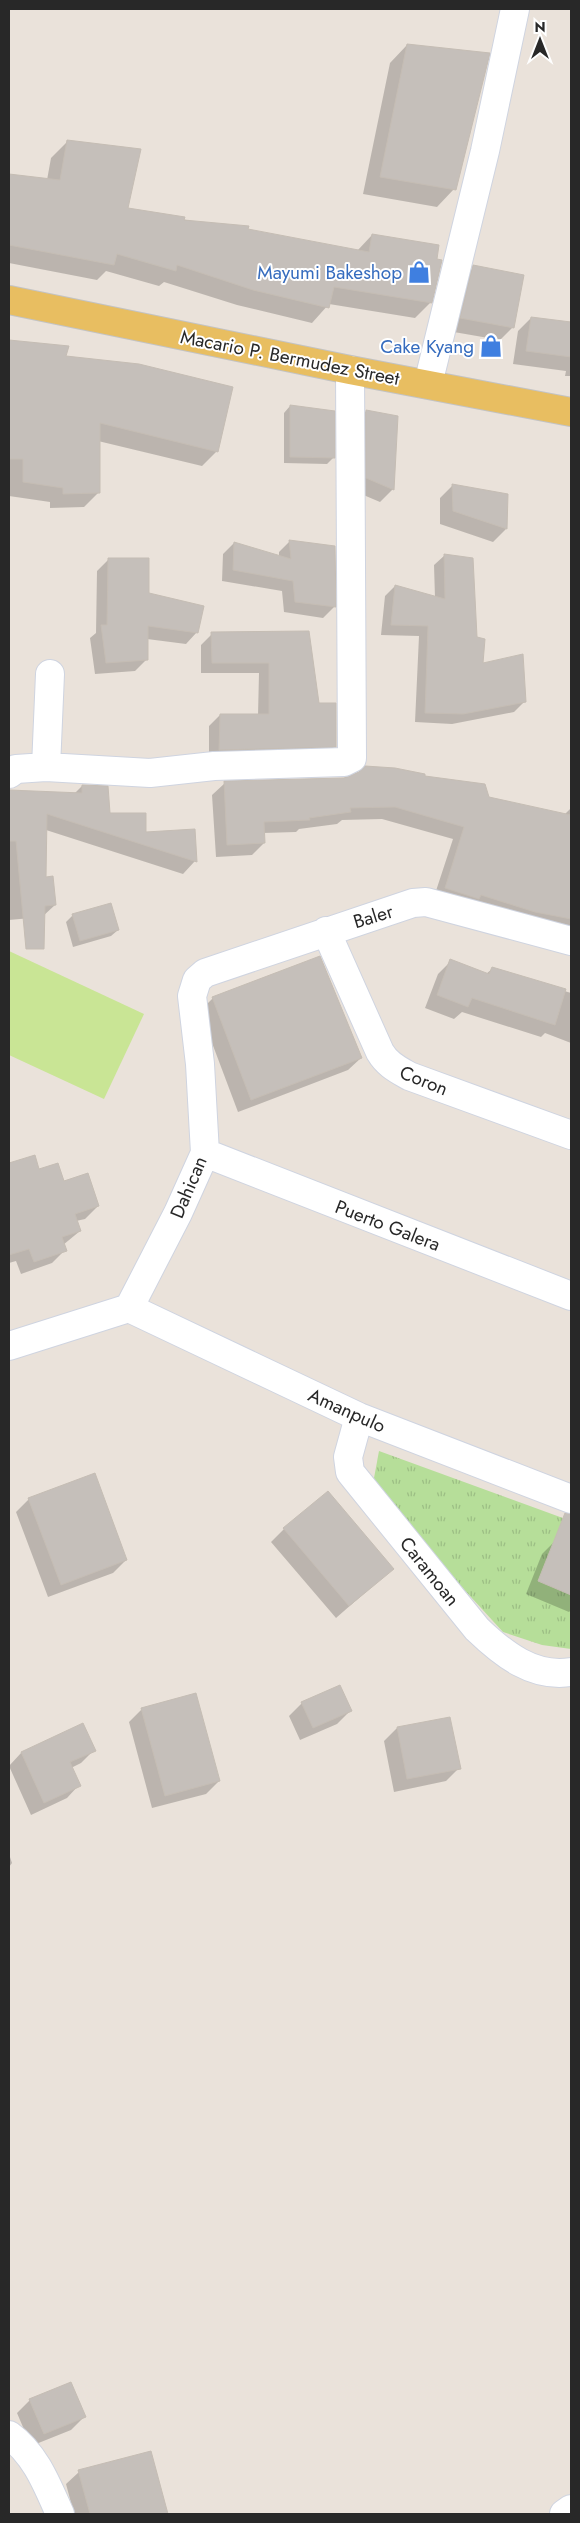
<svg xmlns="http://www.w3.org/2000/svg" width="580" height="2523" font-family="Jost,sans-serif">
<style>
.grass{fill:url(#grass-tufts)}
.pitch{fill:#c9e595}
.shadow{fill:#0003}
.building{fill:#c5bfba;stroke:#c5bdb4}
.lines{fill:none;stroke-linecap:round;stroke-linejoin:round}
.minor-casing{stroke:#cfd4e0;stroke-width:30}
.major-casing{stroke:#c3c3c3;stroke-width:30}
.minor{stroke:#fff;stroke-width:28}
.major{stroke:#e8be61;stroke-width:28}
.labels{text-anchor:middle;stroke-width:4;stroke-linejoin:round;paint-order:stroke}
.shop-label{font-size:19px;fill:#366cbe;stroke:#fff;text-anchor:end}
.street-label{font-size:19px;fill:#282828;stroke:#fff}
</style>
<defs>
<pattern id="grass-tufts" width="24" height="20" patternUnits="userSpaceOnUse" patternTransform="scale(1.25)"><rect width="24" height="20" fill="#b6de99"/><path d="M3 7l-1-3M5 7V3M7 7l1-3M15 17l-1-3M17 17v-4M19 17l1-3" fill="none" stroke="#9cbe84"/></pattern>
</defs>
<rect width="100%" height="100%" fill="#eae2da"/>
<!-- grass -->
<path class="grass" d="M 379,1451 L 571,1521 L 571,1649 L 542,1645 L 503,1632 L 372,1489 Z"/>
<!-- pitch -->
<path class="pitch" d="M 9,951 L 144,1014 L 104,1099 L 9,1055 Z"/>
<!-- shadow -->
<path class="shadow" d="M 407,45 L 454,189 L 437,207 L 363,194 L 390,63 Z
M 67,142 L 126,209 L 357,251 L 372,235 L 431,302 L 415,318 L 329,304 L 312,323 L 237,305 L 164,282 L 159,286 L 106,271 L 97,280 L 9,263 L 9,175 L 47,180 L 51,158 Z
M 474,267 L 513,327 L 500,340 L 448,331 L 461,280 Z
M 531,318 L 571,324 L 571,376 L 565,376 L 566,371 L 513,364 L 518,331 Z
M 14,342 L 65,357 L 217,451 L 202,466 L 98,441 L 98,493 L 84,507 L 50,508 L 50,502 L 9,496 L 9,347 Z
M 290,406 L 334,457 L 327,464 L 284,463 L 284,413 Z
M 366,411 L 393,489 L 380,502 L 354,491 L 353,424 Z
M 453,485 L 507,495 L 506,529 L 493,542 L 440,524 L 440,498 Z
M 290,541 L 334,547 L 334,607 L 323,618 L 284,612 L 282,591 L 222,581 L 223,554 L 234,543 L 279,557 L 279,552 Z
M 445,555 L 476,638 L 481,664 L 524,702 L 514,712 L 452,724 L 415,722 L 419,636 L 381,635 L 385,596 L 395,586 L 435,598 L 434,565 Z
M 109,559 L 147,594 L 197,632 L 186,644 L 147,639 L 147,659 L 135,671 L 95,674 L 90,638 L 96,633 L 97,571 Z
M 308,632 L 318,704 L 335,746 L 324,757 L 209,761 L 209,726 L 220,715 L 258,715 L 259,673 L 201,673 L 201,645 L 212,634 Z
M 423,777 L 488,798 L 564,815 L 571,808 L 571,936 L 433,900 L 453,839 L 382,819 L 342,820 L 337,824 L 299,829 L 296,832 L 263,833 L 264,843 L 252,855 L 216,857 L 212,795 L 225,783 Z
M 82,786 L 108,814 L 195,861 L 183,874 L 46,830 L 45,878 L 55,905 L 42,917 L 9,920 L 9,791 L 74,794 Z
M 73,915 L 118,930 L 111,936 L 73,947 L 66,922 Z
M 451,961 L 486,974 L 492,969 L 571,993 L 571,1043 L 545,1033 L 541,1037 L 462,1012 L 454,1019 L 425,1008 L 438,974 Z
M 213,998 L 361,1058 L 348,1070 L 238,1112 L 200,1011 Z
M 34,1156 L 38,1170 L 63,1183 L 98,1206 L 85,1219 L 76,1221 L 80,1231 L 63,1245 L 65,1250 L 52,1263 L 21,1274 L 16,1261 L 9,1263 L 9,1165 Z
M 29,1499 L 126,1560 L 113,1573 L 48,1597 L 16,1512 Z
M 284,1529 L 392,1569 L 336,1618 L 271,1542 Z
M 555,1541 L 571,1548 L 571,1610 L 569,1612 L 526,1594 L 542,1554 Z
M 302,1703 L 350,1711 L 337,1724 L 300,1740 L 289,1716 Z
M 142,1709 L 219,1781 L 206,1794 L 152,1808 L 129,1722 Z
M 82,1725 L 94,1750 L 81,1763 L 71,1768 L 79,1785 L 67,1798 L 31,1815 L 9,1766 L 21,1753 Z
M 397,1728 L 459,1768 L 446,1781 L 394,1792 L 384,1741 Z
M 9,1854 L 12,1863 L 9,1867 Z
M 30,2400 L 84,2417 L 71,2430 L 31,2446 L 17,2413 Z
M 79,2472 L 166,2512 L 74,2514 L 66,2484 Z"/>
<!-- building -->
<path class="building" d="M 407,44 L 490,53 L 456,190 L 380,177 Z
M 67,140 L 141,149 L 128,208 L 185,217 L 184,220 L 249,226 L 248,229 L 369,252 L 372,234 L 439,245 L 437,259 L 442,260 L 432,303 L 334,287 L 329,308 L 253,290 L 177,265 L 176,271 L 117,254 L 114,265 L 9,245 L 9,174 L 60,180 Z
M 473,265 L 524,275 L 514,328 L 460,318 Z
M 531,317 L 571,322 L 571,357 L 526,351 Z
M 9,340 L 69,346 L 66,356 L 139,364 L 233,387 L 218,452 L 100,423 L 100,493 L 63,494 L 63,488 L 23,482 L 23,459 L 9,459 Z
M 290,405 L 335,411 L 335,458 L 290,457 Z
M 366,410 L 398,416 L 394,490 L 366,478 Z
M 452,484 L 508,494 L 507,529 L 453,511 Z
M 289,540 L 335,546 L 336,607 L 295,602 L 293,581 L 233,570 L 234,542 L 291,559 Z
M 444,554 L 473,558 L 477,637 L 485,639 L 483,663 L 523,654 L 526,702 L 463,714 L 425,713 L 428,626 L 391,625 L 395,585 L 445,599 Z
M 108,558 L 149,558 L 149,593 L 204,606 L 198,633 L 148,626 L 148,660 L 106,663 L 101,625 L 107,625 Z
M 309,631 L 319,703 L 336,703 L 336,747 L 219,750 L 220,714 L 269,714 L 269,663 L 212,663 L 211,632 Z
M 365,766 L 395,768 L 425,774 L 425,776 L 485,784 L 489,797 L 571,815 L 571,919 L 535,912 L 481,895 L 479,899 L 445,888 L 464,827 L 395,807 L 350,808 L 351,812 L 309,818 L 310,820 L 264,822 L 265,843 L 227,845 L 224,781 L 344,778 L 359,772 Z
M 82,785 L 108,786 L 110,813 L 146,813 L 146,832 L 195,829 L 197,862 L 47,814 L 46,877 L 53,876 L 56,905 L 45,906 L 44,949 L 26,949 L 16,841 L 9,841 L 9,790 L 82,793 Z
M 111,903 L 119,930 L 80,941 L 72,914 Z
M 320,956 L 362,1058 L 251,1100 L 212,997 Z
M 450,959 L 489,974 L 492,967 L 566,989 L 555,1025 L 472,998 L 468,1007 L 437,995 Z
M 35,1155 L 39,1169 L 58,1163 L 64,1181 L 88,1173 L 99,1206 L 75,1214 L 81,1231 L 62,1237 L 67,1251 L 34,1262 L 29,1249 L 9,1255 L 9,1163 Z
M 95,1473 L 127,1560 L 61,1585 L 28,1498 Z
M 328,1491 L 394,1569 L 349,1606 L 283,1528 Z
M 565,1513 L 571,1514 L 571,1595 L 538,1581 Z
M 340,1685 L 352,1711 L 313,1728 L 301,1702 Z
M 196,1693 L 220,1781 L 165,1796 L 141,1708 Z
M 450,1717 L 461,1769 L 407,1779 L 397,1727 Z
M 83,1723 L 96,1751 L 70,1762 L 81,1786 L 44,1803 L 21,1752 Z
M 71,2382 L 86,2417 L 44,2434 L 29,2399 Z
M 151,2451 L 168,2514 L 90,2514 L 78,2470 Z"/>
<g class="lines">
<defs>
<path id="minor" d="M 428,384 L 485,151 L 515,9
M 46,767 L 50,674
M 9,774 L 16,769 L 46,767 L 150,773 L 214,766 L 344,762 L 352,758 L 350,370
M 326,931 L 380,1052 C 387,1064 397,1069 409,1076 L 571,1135
M 205,1153 L 571,1296
M 129,1308 L 178,1213 L 205,1153 L 200,1064 L 192,996 L 197,980 L 205,973 L 413,903 L 426,902 L 571,941
M 129,1308 L 359,1417 L 571,1499
M 9,1346 L 129,1308
M 359,1417 L 348,1457 L 350,1472 L 477,1629 C 503,1654 533,1678 571,1672
M 9,2435 C 36,2455 47,2485 60,2514
M 564,2514 L 571,2509"/>
<path id="major" d="M 9,300 L 350,370 L 571,412"/>
</defs>
<!-- minor casing -->
<use href="#minor" class="minor-casing"/>
<!-- major casing -->
<use href="#major" class="major-casing"/>
<!-- minor -->
<use href="#minor" class="minor"/>
<!-- major -->
<use href="#major" class="major"/>
</g>
<!-- icons -->
<defs>
<symbol id="shop-bare" viewBox="-9 -9 18 18"><path d="M-5-2.5h2.3a2.7 3.5 0 0 1 5.4 0H5L5.5 6h-11ZM-1.5-2.5h3a1.5 2.3 0 0 0-3 0Z" fill="#3f7fe0" stroke="#fff" stroke-width="2.5" paint-order="stroke"/></symbol>
</defs>
<g fill-rule="evenodd">
<use href="#shop-bare" x="403" y="256" width="32" height="32"/>
<use href="#shop-bare" x="475" y="330" width="32" height="32"/>
</g>
<g class="labels">
<!-- shop labels -->
<g class="shop-label">
<text x="402" y="279">Mayumi Bakeshop</text>
<text x="474" y="353">Cake Kyang</text>
</g>
<!-- street labels -->
<g class="street-label">
<text transform="translate(290 357) rotate(11)" y="7">Macario P. Bermudez Street</text>
<text transform="translate(373 916) rotate(-17)" y="7">Baler</text>
<text transform="translate(424 1080) rotate(22)" y="7">Coron</text>
<text transform="translate(188 1187) rotate(-67)" y="7">Dahican</text>
<text transform="translate(388 1225) rotate(21)" y="7">Puerto Galera</text>
<text transform="translate(347 1410) rotate(24)" y="7">Amanpulo</text>
<text transform="translate(430 1571) rotate(51)" y="7">Caramoan</text>
</g>
</g>
<!-- border -->
<rect width="580" height="2523" fill="none" stroke="#282828" stroke-width="20"/>
<!-- north arrow -->
<g transform="translate(540 40)" stroke="#ffffff" stroke-width="4" paint-order="stroke">
<path d="M0-4L9 19L0 12L-9 19Z" fill="#282828"/>
<text y="-8" font-size="14" font-weight="bold" text-anchor="middle" fill="#282828">N</text>
</g>
</svg>
